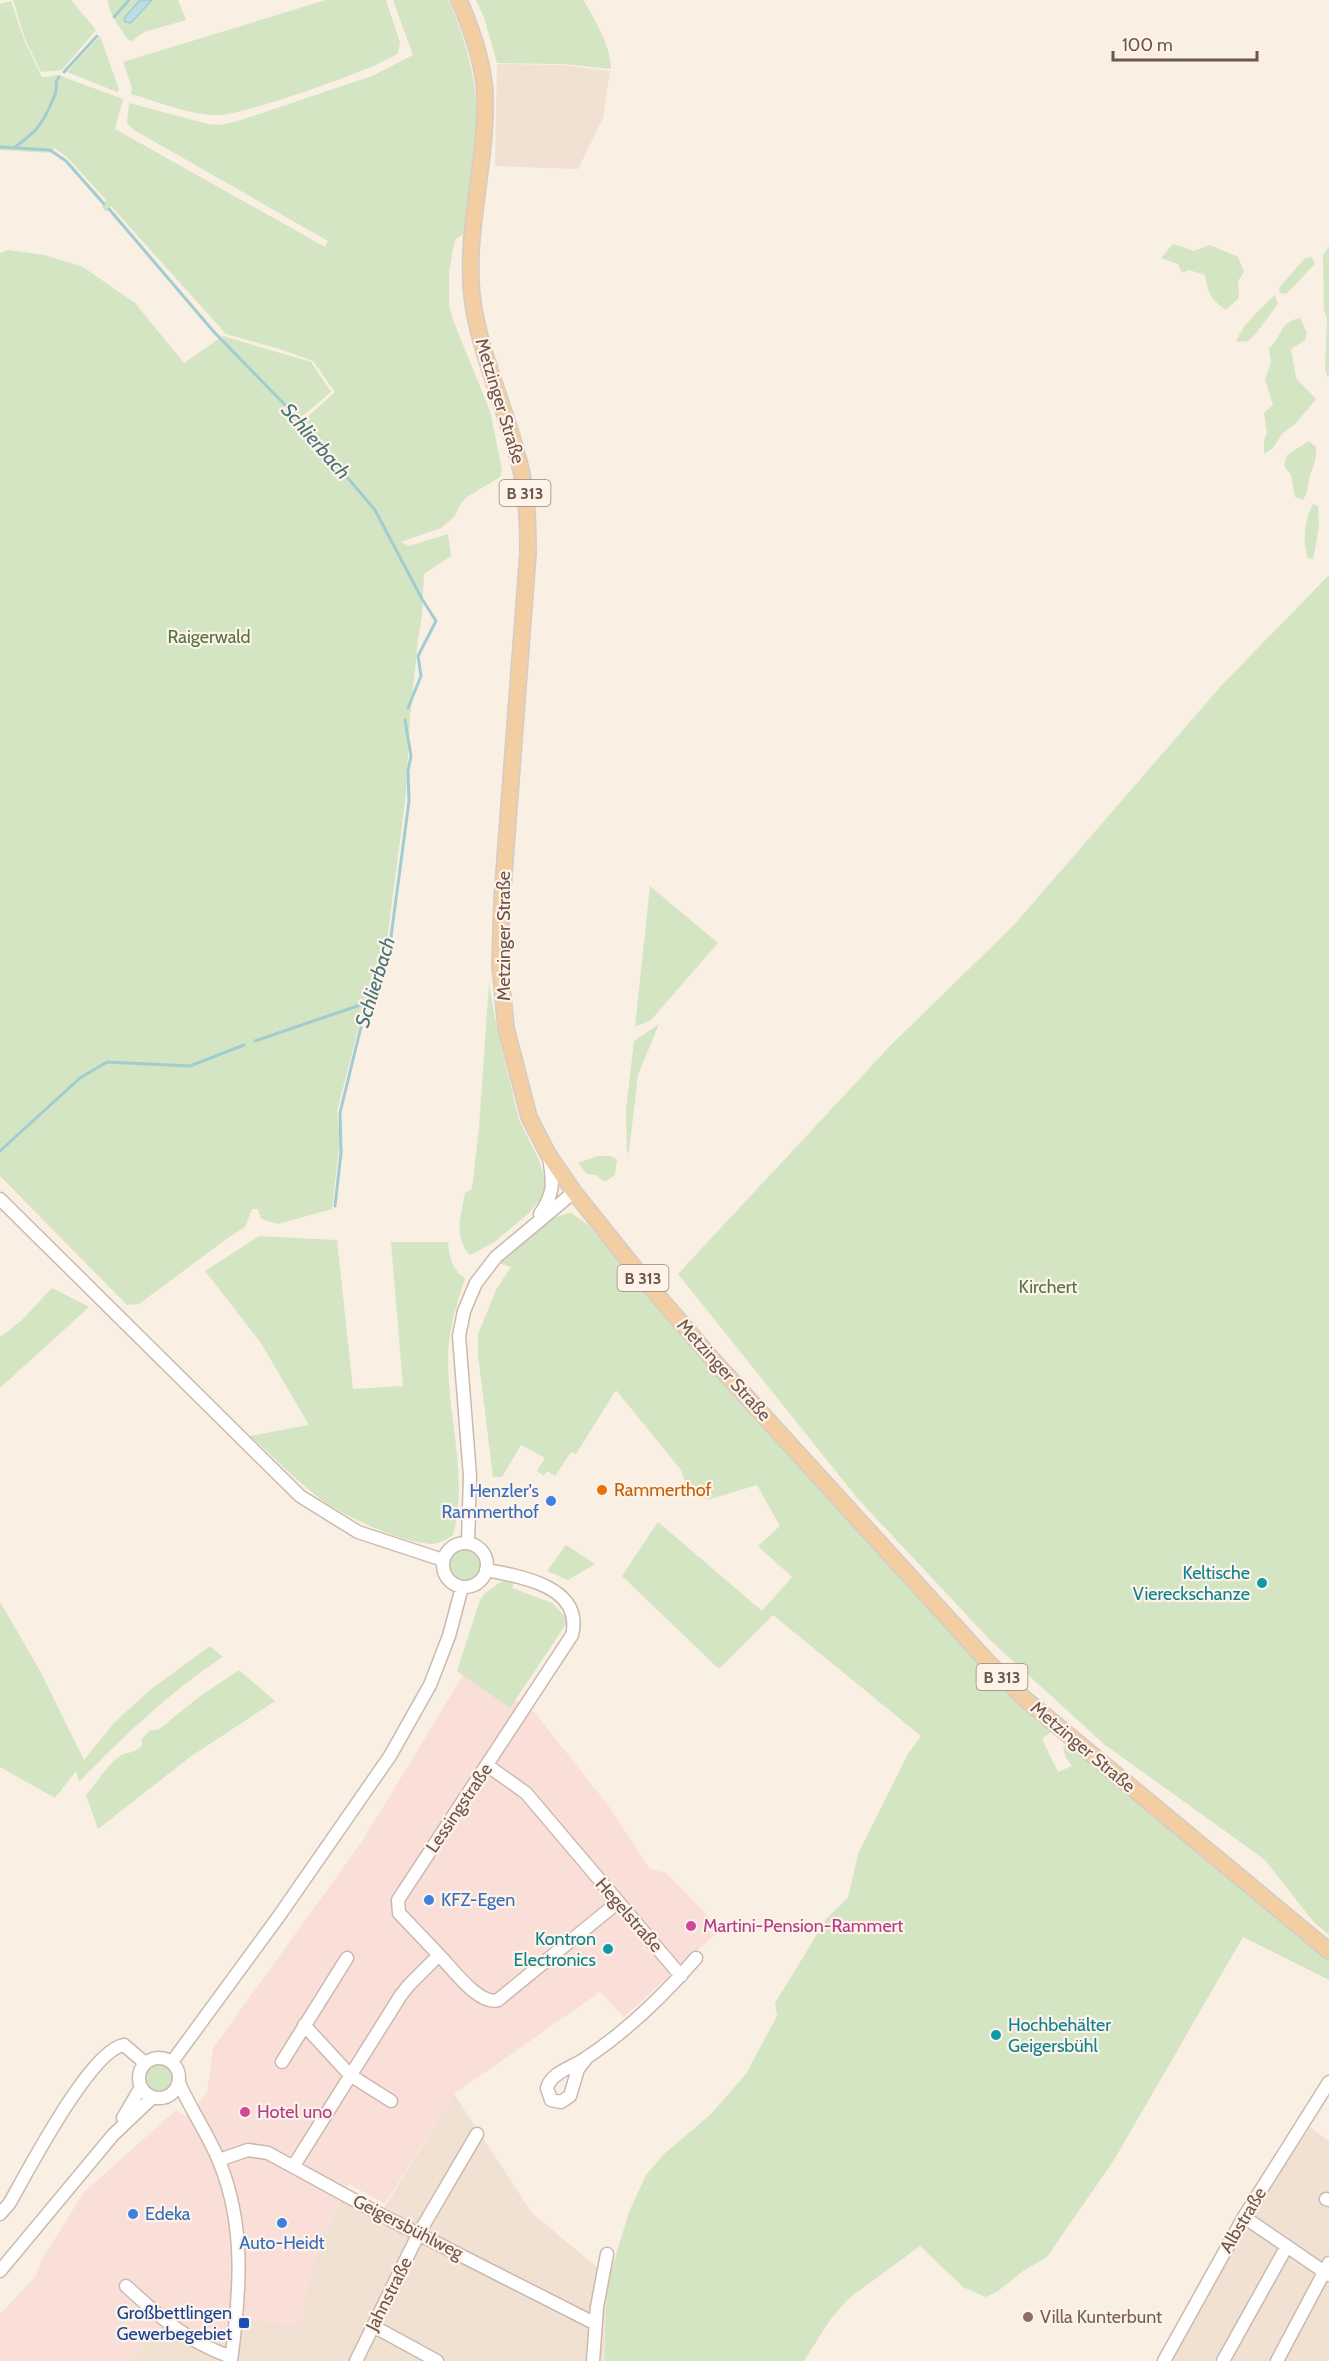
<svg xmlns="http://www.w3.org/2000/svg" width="1329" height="2361" font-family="Cabin,sans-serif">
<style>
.residential{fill:#f0e1d2}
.commercial{fill:#f9dfd8}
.green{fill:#d4e5c3}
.water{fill:#badee1;stroke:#a1cdd1;stroke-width:1.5}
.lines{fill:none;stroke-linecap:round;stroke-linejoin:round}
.stream{stroke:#a1cdd1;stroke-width:3}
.minor-casing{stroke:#ccb9ae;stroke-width:15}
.major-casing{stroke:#d4ccc9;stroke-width:18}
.minor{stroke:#fff;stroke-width:12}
.major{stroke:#f2cea2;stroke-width:15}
.food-dot{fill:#e8710a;stroke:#fdf3e9;stroke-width:2}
.shop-dot{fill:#3f7fe0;stroke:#fdf3e9;stroke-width:2}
.culture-dot{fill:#0f9aa8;stroke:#fdf3e9;stroke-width:2}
.hotel-dot{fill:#d1479c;stroke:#fdf3e9;stroke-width:2}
.education-dot{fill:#8d6e63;stroke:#fdf3e9;stroke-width:2}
.transit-dot{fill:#1a4fb4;stroke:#fdf3e9;stroke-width:2}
.labels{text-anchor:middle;stroke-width:4.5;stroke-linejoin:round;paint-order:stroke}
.shield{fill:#fdf3e9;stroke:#9a857b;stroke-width:1.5}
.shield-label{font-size:16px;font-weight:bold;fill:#6f564c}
.street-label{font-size:18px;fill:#6f564c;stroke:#fdf3e9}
.park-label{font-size:18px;fill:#567345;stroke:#fdf3e9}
.food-label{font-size:18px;fill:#c56008;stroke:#fdf3e9;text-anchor:start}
.shop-label{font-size:18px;fill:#366cbe;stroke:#fdf3e9;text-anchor:start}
.culture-label{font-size:18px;fill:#0d838f;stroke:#fdf3e9;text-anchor:end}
.hotel-label{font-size:18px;fill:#b23c85;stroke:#fdf3e9;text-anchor:start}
.transit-label{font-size:18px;fill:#164399;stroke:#fdf3e9;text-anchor:end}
.education-label{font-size:18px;fill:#785e54;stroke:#fdf3e9;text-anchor:start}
.water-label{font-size:20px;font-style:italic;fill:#45747a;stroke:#fdf3e9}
</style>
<rect width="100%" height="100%" fill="#f9efe3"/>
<!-- residential -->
<path class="residential" d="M 497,64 L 562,65 L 610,71 L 603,118 L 578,169 L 495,166 Z
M 454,2094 L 532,2213 L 609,2277 L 603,2361 L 235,2361 L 241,2320 L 300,2325 L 318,2243 L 342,2199 L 378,2218 Z
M 1310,2127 L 1329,2141 L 1329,2361 L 1170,2361 L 1240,2233 Z
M 164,2325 L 234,2361 L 126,2361 Z"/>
<!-- commercial -->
<path class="commercial" d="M 467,1669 L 535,1713 L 608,1805 L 650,1869 L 666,1873 L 721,1929 L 624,2017 L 600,1992 L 454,2094 L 385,2204 L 349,2184 L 318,2243 L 300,2326 L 241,2320 L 235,2361 L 164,2326 L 126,2361 L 0,2361 L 0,2314 L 36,2276 L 41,2261 L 84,2192 L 176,2110 L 185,2116 L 207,2093 L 213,2048 L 361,1843 Z"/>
<!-- green -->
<path class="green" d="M 13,0 L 71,0 L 96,30 L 62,70 L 41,72 L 25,39 Z
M 108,0 L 178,0 L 186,20 L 144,32 L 132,41 L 128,40 C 121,28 108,14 108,0 Z
M 326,0 L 386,0 L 400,42 L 398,53 C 380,68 245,114 221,115 C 191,116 159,102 131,94 L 132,88 L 123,62 Z
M 393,0 L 449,0 C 462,33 474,67 476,103 C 478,145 469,190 465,233 L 456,239 L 453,248 L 449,273 L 449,306 L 453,320 L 490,411 L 502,470 L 500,477 L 467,497 L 461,503 L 454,517 L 441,528 L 401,542 L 409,546 L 448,534 L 451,556 L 424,574 L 422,615 L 418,639 L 410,718 L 406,794 L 387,940 L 369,986 L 337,1112 L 340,1139 L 332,1209 L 278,1224 L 261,1219 L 258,1209 L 252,1209 L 245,1227 L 225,1240 L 139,1304 L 127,1305 L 0,1176 L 0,253 L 8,250 L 44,255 L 83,267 L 135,303 L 184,363 L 223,336 L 311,362 L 331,392 L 300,418 L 315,437 L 304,420 L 335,392 L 313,361 L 283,350 L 226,334 L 111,206 L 106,212 L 102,207 L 106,200 L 67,157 L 54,148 L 51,153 L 0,150 L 0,4 L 11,1 L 24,40 L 42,77 L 58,75 L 123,99 L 115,129 L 325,247 L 328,241 L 134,130 L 127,123 L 129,103 L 208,124 L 221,125 L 238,121 L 372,76 L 413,55 Z
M 476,0 L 583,0 C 594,17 612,49 611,69 L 562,64 L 497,63 L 484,17 Z
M 100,36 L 119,89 L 117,92 L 67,72 Z
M 1173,244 L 1194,251 L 1210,245 L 1238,257 L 1244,272 L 1238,281 L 1239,298 L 1226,310 C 1211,300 1208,293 1205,275 L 1189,270 L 1182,273 L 1178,264 L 1161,258 Z
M 1329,246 L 1329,374 L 1328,378 L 1325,369 L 1327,319 L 1324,309 L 1323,255 Z
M 1312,257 L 1315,264 L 1286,294 L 1280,293 L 1279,288 L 1305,258 Z
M 1275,295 L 1278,304 L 1257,332 L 1248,341 L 1236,342 C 1242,324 1262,308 1275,295 Z
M 1300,318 L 1307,332 L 1305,340 L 1291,349 L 1296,378 L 1316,399 L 1296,423 L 1282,434 L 1273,448 L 1264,454 L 1264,440 L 1267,433 L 1264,413 L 1273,405 L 1265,379 L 1271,363 L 1269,348 C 1283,336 1279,322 1300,318 Z
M 1309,441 L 1316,447 C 1316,464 1314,462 1310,476 C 1307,486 1309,491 1303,500 L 1295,497 L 1291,475 L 1284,466 L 1287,455 Z
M 1313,504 L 1318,506 L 1319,527 L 1313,559 L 1307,557 C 1303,537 1304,522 1313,504 Z
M 1329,575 L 1329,1935 L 1313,1921 L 1264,1859 L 1105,1745 L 991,1641 L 858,1499 L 678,1274 L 890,1046 L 1015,924 L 1221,686 Z
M 650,886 L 718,943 L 651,1020 L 635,1027 Z
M 489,983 L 497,1029 L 519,1120 L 539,1160 L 545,1181 L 543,1196 L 528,1214 L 493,1243 L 470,1255 C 453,1236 461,1217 465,1193 L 472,1189 L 479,1128 Z
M 659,1024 L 638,1075 L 629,1151 L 627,1154 L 626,1110 L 634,1041 Z
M 598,1156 L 610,1156 L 617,1159 L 615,1175 L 605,1182 L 596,1175 L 587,1174 L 578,1163 Z
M 571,1213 L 588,1225 L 973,1657 L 1053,1730 L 1042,1739 L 1058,1772 L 1072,1766 L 1066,1758 L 1063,1748 L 1069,1742 L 1329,1960 L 1329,1980 L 1243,1937 L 1114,2160 L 1047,2257 L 1023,2271 L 998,2291 L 986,2297 L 963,2287 L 920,2246 L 848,2299 L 830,2320 L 804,2361 L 604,2361 L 607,2285 L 629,2212 L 646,2175 L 664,2154 L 711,2114 L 746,2074 L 777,2016 L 775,2003 L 827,1918 L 848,1898 L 858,1854 L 908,1754 L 921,1736 L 773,1615 L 719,1669 L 622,1576 L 658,1522 L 762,1611 L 792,1577 L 758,1546 L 780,1526 L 757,1485 L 707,1500 L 685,1482 L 681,1470 L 616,1390 L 576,1454 L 571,1452 L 555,1476 L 547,1471 L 544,1476 L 537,1471 L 545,1458 L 521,1445 L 502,1477 L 493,1477 L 478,1355 L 478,1334 L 497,1288 L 511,1267 L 498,1263 C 513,1246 548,1215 571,1213 Z
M 259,1236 L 337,1240 L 353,1389 L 403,1386 L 391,1242 L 448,1242 C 449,1255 452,1271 465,1278 C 456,1307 447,1334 448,1364 C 449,1421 468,1479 453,1535 C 447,1539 441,1543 433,1544 C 406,1544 348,1518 326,1503 C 299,1484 275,1458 250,1436 L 309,1425 L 261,1343 L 205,1271 Z
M 52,1288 L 89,1307 L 0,1388 L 0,1337 L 21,1321 Z
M 566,1545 L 595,1564 L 568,1580 L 547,1571 Z
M449 1566a16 16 0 1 1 32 0a16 16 0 1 1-32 0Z
M 502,1581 L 514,1583 L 512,1588 L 552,1603 L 566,1617 L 566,1624 L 510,1708 L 457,1671 L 480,1600 L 484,1594 Z
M 0,1602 L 40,1671 L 84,1760 L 115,1722 L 150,1690 L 210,1646 L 223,1657 C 169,1692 124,1736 79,1782 L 76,1771 L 55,1798 L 0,1767 Z
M 239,1670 L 275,1701 L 190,1757 L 98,1829 L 86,1795 C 95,1785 109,1763 120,1756 C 128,1751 131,1755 142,1746 L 142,1739 L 150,1730 L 158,1730 L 199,1697 Z
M144 2078a15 15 0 1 1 30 0a15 15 0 1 1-30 0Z"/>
<!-- water -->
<path class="water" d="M 140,0 L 152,0 L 131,23 L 125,22 L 124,18 Z"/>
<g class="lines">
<!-- stream -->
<path class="stream" d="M 114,17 L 129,0
M 64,72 L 97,36
M 0,147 L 50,150 L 66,161 L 104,204
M 14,148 C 34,133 41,127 51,104 C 55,95 57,92 56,82 L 59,77
M 109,209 L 214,332 L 291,411 L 375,510 L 422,599 L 436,621 L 418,656 L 421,676 L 408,708
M 255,1041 L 366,1003
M 0,1151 L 80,1078 L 107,1062 L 190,1066 L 244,1045
M 335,1206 L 341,1153 L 340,1113 L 369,994 L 389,952 L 409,801 L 408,771 L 411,756 L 405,720"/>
<defs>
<path id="minor" d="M 0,1199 L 300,1496 L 358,1532 L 443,1560
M 540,1214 C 555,1193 553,1182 549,1157
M 468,1543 L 470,1476 L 459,1336 L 464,1311 L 476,1283 L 496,1257 L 574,1192
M443 1565a22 22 0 1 1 44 0a22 22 0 1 1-44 0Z
M 488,1766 L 526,1793 L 681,1976
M 439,1955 C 452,1968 479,2006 498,2000 L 617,1903
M 304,2025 L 350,2075 L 391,2101
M139 2078a20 20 0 1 1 40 0a20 20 0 1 1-40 0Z
M 586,2059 L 578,2069 L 570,2096 L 561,2102 L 551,2100 L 547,2088 C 551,2072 574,2067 586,2058 C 627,2031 664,1995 696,1958
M 172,2062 L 279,1916 L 390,1756 L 430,1685 L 449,1636 L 462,1587
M 282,2062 L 347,1958
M 179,2083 C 191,2110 208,2134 219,2161 C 246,2226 240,2293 231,2361
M 123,2118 L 141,2087
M 219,2160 L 248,2150 L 268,2153 L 389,2219 L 594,2323
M 293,2167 L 401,1995 L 409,1985 L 439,1955 L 399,1913 L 398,1900 L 572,1635 C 584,1587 521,1576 486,1570
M 1326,2199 L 1329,2200
M 0,2214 L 9,2204 C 27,2173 90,2050 124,2045 L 145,2063
M 1244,2217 L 1329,2275
M 0,2271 L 113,2135 L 153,2097
M 126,2286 C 161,2318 186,2341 231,2357
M 373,2326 L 437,2361
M 356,2361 L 419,2233 L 477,2134
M 593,2361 L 597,2307 L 607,2254
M 1164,2361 L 1244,2217 L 1329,2082
M 1223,2361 L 1287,2246
M 1277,2361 L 1329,2263"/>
<path id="major" d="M 459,0 C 472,30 484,63 485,96 C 487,163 465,230 472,296 C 478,349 506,409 519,462 C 527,492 528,522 528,553 L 502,900 L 500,965 L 506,1028 L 529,1117 L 548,1154 L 574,1192 L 642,1277 L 714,1361 L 987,1661 L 1025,1699 L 1329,1951"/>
</defs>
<!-- minor casing -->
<use href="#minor" class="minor-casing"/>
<!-- major casing -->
<use href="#major" class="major-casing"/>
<!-- minor -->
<use href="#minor" class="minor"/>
<!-- major -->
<use href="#major" class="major"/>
</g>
<!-- markers -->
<circle class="food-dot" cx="602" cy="1490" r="6"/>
<g class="shop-dot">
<circle cx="551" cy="1501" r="6"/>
<circle cx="429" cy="1900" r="6"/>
<circle cx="133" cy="2214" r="6"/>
<circle cx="282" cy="2223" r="6"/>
</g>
<g class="culture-dot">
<circle cx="1262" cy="1583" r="6"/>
<circle cx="608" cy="1949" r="6"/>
<circle cx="996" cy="2035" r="6"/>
</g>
<g class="hotel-dot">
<circle cx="691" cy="1926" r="6"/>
<circle cx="245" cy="2112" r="6"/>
</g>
<circle class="education-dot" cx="1028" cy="2317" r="6"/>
<rect class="transit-dot" x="238" y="2317" width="12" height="12" rx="3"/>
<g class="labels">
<!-- shield labels -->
<g class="shield">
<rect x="499.5" y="480" width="51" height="26" rx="4.5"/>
<rect x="617.5" y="1265" width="51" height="26" rx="4.5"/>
<rect x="976.5" y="1664" width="51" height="26" rx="4.5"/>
</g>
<g class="shield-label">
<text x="525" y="499">B 313</text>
<text x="643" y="1284">B 313</text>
<text x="1002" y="1683">B 313</text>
</g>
<!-- street labels -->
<g class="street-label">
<text transform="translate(500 401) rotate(73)" y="6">Metzinger Straße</text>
<text transform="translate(504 936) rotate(-90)" y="6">Metzinger Straße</text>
<text transform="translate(724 1370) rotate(48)" y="6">Metzinger Straße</text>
<text transform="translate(1083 1747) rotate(40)" y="6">Metzinger Straße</text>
<text transform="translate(459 1808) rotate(-56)" y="6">Lessingstraße</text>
<text transform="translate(629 1915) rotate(49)" y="6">Hegelstraße</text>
<text transform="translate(1243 2220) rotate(-59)" y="6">Albstraße</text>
<text transform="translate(408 2227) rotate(27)" y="6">Geigersbühlweg</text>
<text transform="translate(389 2294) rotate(-63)" y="6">Jahnstraße</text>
</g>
<!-- park labels -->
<g class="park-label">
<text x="209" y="643">Raigerwald</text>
<text x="1048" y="1293">Kirchert</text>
</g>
<!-- food labels -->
<g class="food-label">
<text x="614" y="1496">Rammerthof</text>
</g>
<!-- shop labels -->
<g class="shop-label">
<text x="539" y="1497" text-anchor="end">Henzler's<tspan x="539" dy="21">Rammerthof</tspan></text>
<text x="441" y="1906">KFZ-Egen</text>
<text x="145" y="2220">Edeka</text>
<text x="282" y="2249" text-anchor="middle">Auto-Heidt</text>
</g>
<!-- culture labels -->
<g class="culture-label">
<text x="1250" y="1579">Keltische<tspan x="1250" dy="21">Viereckschanze</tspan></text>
<text x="596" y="1945">Kontron<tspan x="596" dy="21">Electronics</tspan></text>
<text x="1008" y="2031" text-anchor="start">Hochbehälter<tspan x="1008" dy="21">Geigersbühl</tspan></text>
</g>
<!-- hotel labels -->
<g class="hotel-label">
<text x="703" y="1932">Martini-Pension-Rammert</text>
<text x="257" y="2118">Hotel uno</text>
</g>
<!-- transit labels -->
<g class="transit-label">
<text x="232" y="2319">Großbettlingen<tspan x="232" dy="21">Gewerbegebiet</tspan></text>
</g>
<!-- education labels -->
<g class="education-label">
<text x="1040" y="2323">Villa Kunterbunt</text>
</g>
<!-- water labels -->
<g class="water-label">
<text transform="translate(316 441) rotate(49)" y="7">Schlierbach</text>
<text transform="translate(375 982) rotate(-73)" y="7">Schlierbach</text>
</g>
</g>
<!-- scale -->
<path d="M1113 51v9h144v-9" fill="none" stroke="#6f564c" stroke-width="3"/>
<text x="1122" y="51" font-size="18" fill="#6f564c" stroke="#fdf3e9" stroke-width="4.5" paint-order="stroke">100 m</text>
</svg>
